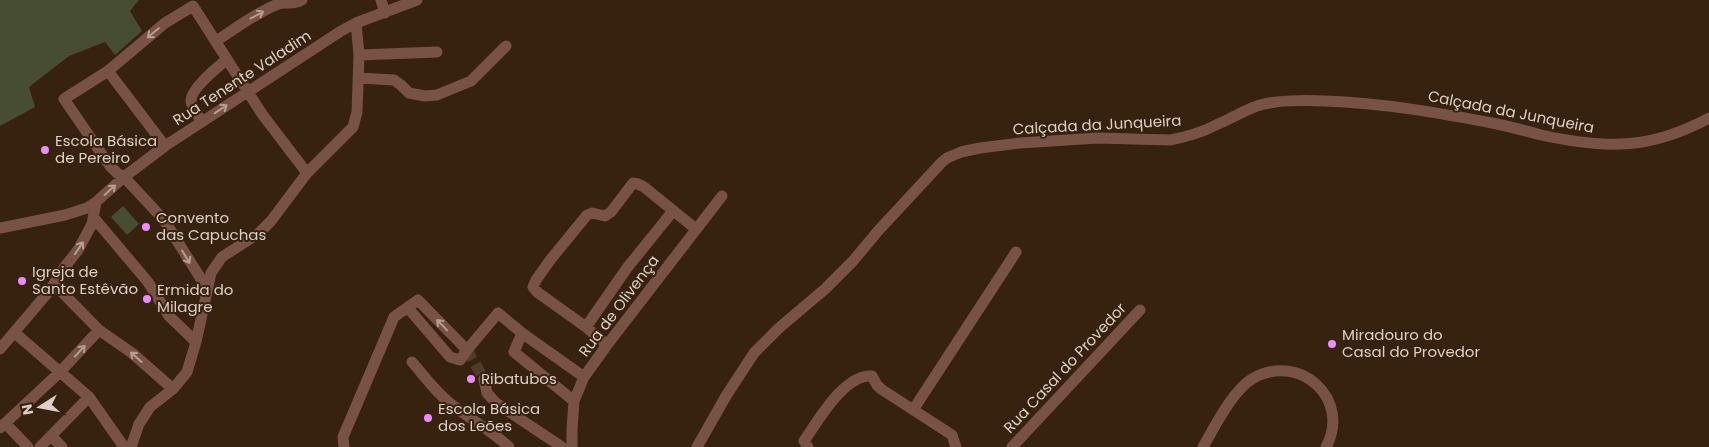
<svg xmlns="http://www.w3.org/2000/svg" width="1709" height="447" font-family="Poppins,sans-serif">
<style>
.green{fill:#474d32}
.lines{fill:none;stroke-linecap:round;stroke-linejoin:round}
.minor-tunnel{stroke:#503c2a;stroke-width:11;stroke-dasharray:11 5.5;stroke-linecap:butt}
.minor{stroke:#785245;stroke-width:11}
.oneway{stroke:#b59d91}
.poi-dot{fill:#e98dfe;stroke:#37220f;stroke-width:2}
.labels{text-anchor:middle;stroke-width:4;stroke-linejoin:round;paint-order:stroke}
.street-label{font-size:15px;fill:#ddcfc4;stroke:#37220f}
.poi-label{font-size:15px;fill:#ddcfc4;stroke:#37220f;text-anchor:start}
</style>
<rect width="100%" height="100%" fill="#37220f"/>
<!-- green -->
<path class="green" d="M 0,0 L 139,0 L 130,11 L 142,31 L 115,55 L 105,42 L 69,56 L 29,87 L 35,107 L 0,126 Z
M 123,206 L 139,224 L 127,235 L 111,217 Z"/>
<g class="lines">
<!-- minor-tunnel -->
<path class="minor-tunnel" d="M 467,350 L 484,379"/>
<!-- minor -->
<path class="minor" d="M 381,0 L 385,13
M 216,41 C 235,29 257,12 278,4 C 287,1 291,6 302,0
M 359,55 L 437,52
M 108,71 L 165,146
M 358,78 L 394,80 L 401,85 L 409,93 L 425,96 L 437,95 L 471,81 L 506,46
M 202,122 C 198,116 192,108 191,101 C 190,89 218,67 226,60
M 94,218 L 148,282 L 169,316 L 196,342
M 0,228 L 65,215 L 87,208 L 96,202 L 124,177 L 165,146 L 341,31 L 356,23 L 417,0
M 54,284 L 99,330 L 132,353 L 173,389
M 208,290 L 164,220 L 124,177 L 117,173 L 110,166 L 64,99 L 108,71 L 165,23 L 193,6 L 262,114 L 307,173
M 586,327 L 627,268 L 673,211
M 15,333 L 89,397 L 124,447
M 607,345 L 586,327 L 537,292 L 533,287 L 536,280 L 551,259 L 587,215 L 592,213 L 605,216 L 611,212 L 633,183 L 638,184 L 644,187 L 696,229
M 0,349 L 50,290 L 64,268 L 78,250 L 92,224 L 96,202
M 467,350 L 498,313 L 522,333
M 412,362 C 426,378 438,395 455,407 C 473,421 493,432 509,447
M 484,379 L 487,393 L 496,403 L 562,447
M 574,401 L 514,352 L 522,333 L 584,377
M 913,410 L 1016,252
M 5,423 L 28,447
M 0,428 L 60,372 L 99,330
M 51,436 L 62,447
M 40,447 L 89,397
M 131,447 L 139,424 L 150,407 L 173,389 L 187,372 L 196,342 L 211,273 L 222,257 L 259,233 L 271,221 L 307,173 L 353,127 L 357,112 L 359,55 L 356,23
M 344,447 L 343,437 L 394,317 L 418,300 L 467,350 L 460,360 L 450,357 L 408,308
M 572,447 L 572,429 L 574,401 L 584,377 L 607,345 L 722,196
M 697,447 L 726,396 L 754,353 L 779,328 L 825,289 L 853,261 L 878,231 L 942,162 L 947,158 L 961,152 L 980,148 L 1020,143 L 1098,138 L 1170,140 C 1186,137 1201,133 1216,125 C 1230,119 1243,111 1257,106 C 1274,100 1307,100 1325,101 C 1383,103 1440,113 1497,124 C 1512,127 1526,131 1541,135 C 1605,149 1650,150 1709,118
M 808,447 L 804,441 C 818,421 844,374 872,376 L 877,385 L 881,389 L 952,435 L 956,447
M 1012,447 L 1140,310
M 1203,447 C 1214,428 1233,390 1252,379 C 1299,351 1352,399 1326,447"/>
</g>
<!-- one-way arrows -->
<defs><path id="oneway-shaft" d="M-6 0H5M1.5-3L5.5 0L1.5 3" fill="none" stroke-width="1.6" stroke-linecap="round" stroke-linejoin="round" transform="scale(1.25)"/></defs>
<g class="oneway">
<use href="#oneway-shaft" transform="translate(257 15) rotate(-28)"/>
<use href="#oneway-shaft" transform="translate(153 33) rotate(140)"/>
<use href="#oneway-shaft" transform="translate(221 109) rotate(-34)"/>
<use href="#oneway-shaft" transform="translate(110 190) rotate(-42)"/>
<use href="#oneway-shaft" transform="translate(79 248) rotate(-56)"/>
<use href="#oneway-shaft" transform="translate(186 257) rotate(59)"/>
<use href="#oneway-shaft" transform="translate(442 325) rotate(-134)"/>
<use href="#oneway-shaft" transform="translate(80 351) rotate(-47)"/>
<use href="#oneway-shaft" transform="translate(136 357) rotate(-138)"/>
</g>
<!-- markers -->
<g class="poi-dot">
<circle cx="45" cy="150" r="5"/>
<circle cx="146" cy="227" r="5"/>
<circle cx="22" cy="281" r="5"/>
<circle cx="147" cy="299" r="5"/>
<circle cx="1332" cy="344" r="5"/>
<circle cx="471" cy="379" r="5"/>
<circle cx="428" cy="418" r="5"/>
</g>
<g class="labels">
<!-- street labels -->
<g class="street-label">
<text transform="translate(242 78) rotate(-33)" y="5">Rua Tenente Valadim</text>
<text transform="translate(1511 112) rotate(11)" y="5">Calçada da Junqueira</text>
<text transform="translate(1097 125) rotate(-3)" y="5">Calçada da Junqueira</text>
<text transform="translate(619 306) rotate(-53)" y="5">Rua de Olivença</text>
<text transform="translate(1065 368) rotate(-47)" y="5">Rua Casal do Provedor</text>
</g>
<!-- poi labels -->
<g class="poi-label">
<text x="55" y="146">Escola Básica<tspan x="55" dy="17">de Pereiro</tspan></text>
<text x="156" y="223">Convento<tspan x="156" dy="17">das Capuchas</tspan></text>
<text x="32" y="277">Igreja de<tspan x="32" dy="17">Santo Estêvão</tspan></text>
<text x="157" y="295">Ermida do<tspan x="157" dy="17">Milagre</tspan></text>
<text x="1342" y="340">Miradouro do<tspan x="1342" dy="17">Casal do Provedor</tspan></text>
<text x="481" y="384">Ribatubos</text>
<text x="438" y="414">Escola Básica<tspan x="438" dy="17">dos Leões</tspan></text>
</g>
</g>
<!-- north arrow -->
<g transform="translate(40 407) rotate(259)" stroke="#37220f" stroke-width="4" paint-order="stroke">
<path d="M0-4L9 19L0 12L-9 19Z" fill="#ddcfc4"/>
<text y="-8" font-size="14" font-weight="bold" text-anchor="middle" fill="#ddcfc4">N</text>
</g>
</svg>
